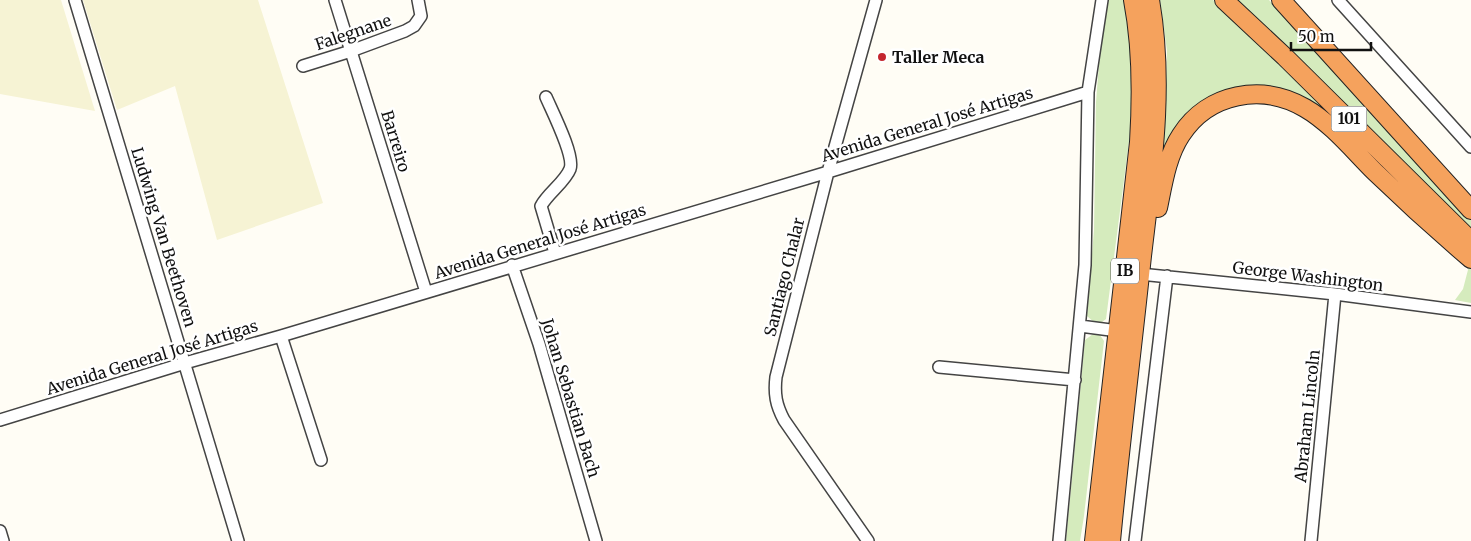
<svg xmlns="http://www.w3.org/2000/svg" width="1471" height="541" font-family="Merriweather,serif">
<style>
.farmland{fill:#f6f3d4}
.green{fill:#d5ebbd}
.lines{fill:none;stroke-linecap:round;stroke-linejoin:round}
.minor-casing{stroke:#444;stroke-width:14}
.highway-casing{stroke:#222;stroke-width:20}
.minor{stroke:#fff;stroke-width:11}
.highway{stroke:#f5a25d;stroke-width:18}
.poi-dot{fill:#c4262e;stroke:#fff;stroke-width:2}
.labels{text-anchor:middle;stroke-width:5;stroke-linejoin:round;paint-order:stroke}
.shield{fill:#fff;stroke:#585858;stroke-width:1}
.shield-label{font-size:15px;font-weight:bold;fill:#111}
.street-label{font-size:16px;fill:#111;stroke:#fff}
.poi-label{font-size:16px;font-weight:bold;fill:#111;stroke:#fff;text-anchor:start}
</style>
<rect width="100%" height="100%" fill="#fffdf5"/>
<!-- farmland -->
<path class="farmland" d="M 0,0 L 61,0 L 95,111 L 0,94 Z
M 83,0 L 258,0 L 323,203 L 217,240 L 175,86 L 117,110 Z"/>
<!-- green -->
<path class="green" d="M 1104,0 L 1124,0 L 1131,52 L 1131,126 L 1106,319 L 1102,322 L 1095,323 L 1087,316 L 1094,230 L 1096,102 Z
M 1160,0 L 1213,0 L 1442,224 L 1285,91 L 1248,85 L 1215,96 L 1160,163 L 1165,111 L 1167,51 Z
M 1237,0 L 1269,0 L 1471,219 L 1471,228 Z
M 1469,266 L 1471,267 L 1471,303 L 1455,300 L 1463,289 Z
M 1093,334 L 1100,335 L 1104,341 L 1084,516 L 1080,541 L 1066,541 L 1085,340 Z"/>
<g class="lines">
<defs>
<path id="minor" d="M 75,0 L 238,541
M 335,0 L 426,292
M 1338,0 L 1471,147
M 303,66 L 351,51 L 405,31 L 414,26 L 421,16 L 418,0
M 546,97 C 552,111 575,156 570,169 C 565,182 548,193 541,206 L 555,253
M 512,265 L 539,344 L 596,541
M 1140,274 L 1335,294 L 1471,312
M 1080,326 L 1118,331
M 281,336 L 321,460
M 939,367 L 1075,380
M 0,420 L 185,363 L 281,336 L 828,172 L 1088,92
M 0,531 L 3,541
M 868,541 L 784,420 C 776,405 774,394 776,377 L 828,172 L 876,0
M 1059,541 L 1085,265 L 1088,92 L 1102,0
M 1135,541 L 1167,276
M 1311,541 L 1335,294"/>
<path id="highway" d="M 1224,0 L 1285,57 L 1471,241
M 1281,0 L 1471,210
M 1158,208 C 1163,184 1167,156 1181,135 C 1208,93 1262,83 1305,108 C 1331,123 1353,150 1375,172 C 1406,202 1438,231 1471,259
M 1094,541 L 1139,142 C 1142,94 1142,47 1133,0
M 1111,541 C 1120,446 1132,351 1142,256 C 1152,171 1165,85 1150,0"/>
</defs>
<!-- minor casing -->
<use href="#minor" class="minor-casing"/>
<!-- highway casing -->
<use href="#highway" class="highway-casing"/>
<!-- minor -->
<use href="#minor" class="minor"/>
<!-- highway -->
<use href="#highway" class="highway"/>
</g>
<!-- markers -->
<circle class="poi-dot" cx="882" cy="57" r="5"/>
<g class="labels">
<!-- shield labels -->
<g class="shield">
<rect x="1331.5" y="106.5" width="35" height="25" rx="4"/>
<rect x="1111" y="258.5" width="28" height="25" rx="4"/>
</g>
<g class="shield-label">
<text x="1349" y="124">101</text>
<text x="1125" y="276">IB</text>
</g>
<!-- street labels -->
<g class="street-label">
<text transform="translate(353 32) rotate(-19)" y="6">Falegnane</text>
<text transform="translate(927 124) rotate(-17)" y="6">Avenida General José Artigas</text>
<text transform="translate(396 141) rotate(73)" y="6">Barreiro</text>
<text transform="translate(164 237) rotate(73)" y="6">Ludwing Van Beethoven</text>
<text transform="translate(540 241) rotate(-17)" y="6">Avenida General José Artigas</text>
<text transform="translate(1308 276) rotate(7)" y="6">George Washington</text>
<text transform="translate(784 277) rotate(-76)" y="6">Santiago Chalar</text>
<text transform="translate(152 357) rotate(-17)" y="6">Avenida General José Artigas</text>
<text transform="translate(571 398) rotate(73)" y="6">Johan Sebastian Bach</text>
<text transform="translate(1307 416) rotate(-84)" y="6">Abraham Lincoln</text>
</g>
<!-- poi labels -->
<g class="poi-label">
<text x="892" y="63">Taller Meca</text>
</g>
</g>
<!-- scale -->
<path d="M1291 42v8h80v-8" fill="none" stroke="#111111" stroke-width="2.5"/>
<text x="1298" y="42" font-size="15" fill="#111111" stroke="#ffffff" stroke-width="4" paint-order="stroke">50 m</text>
</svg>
